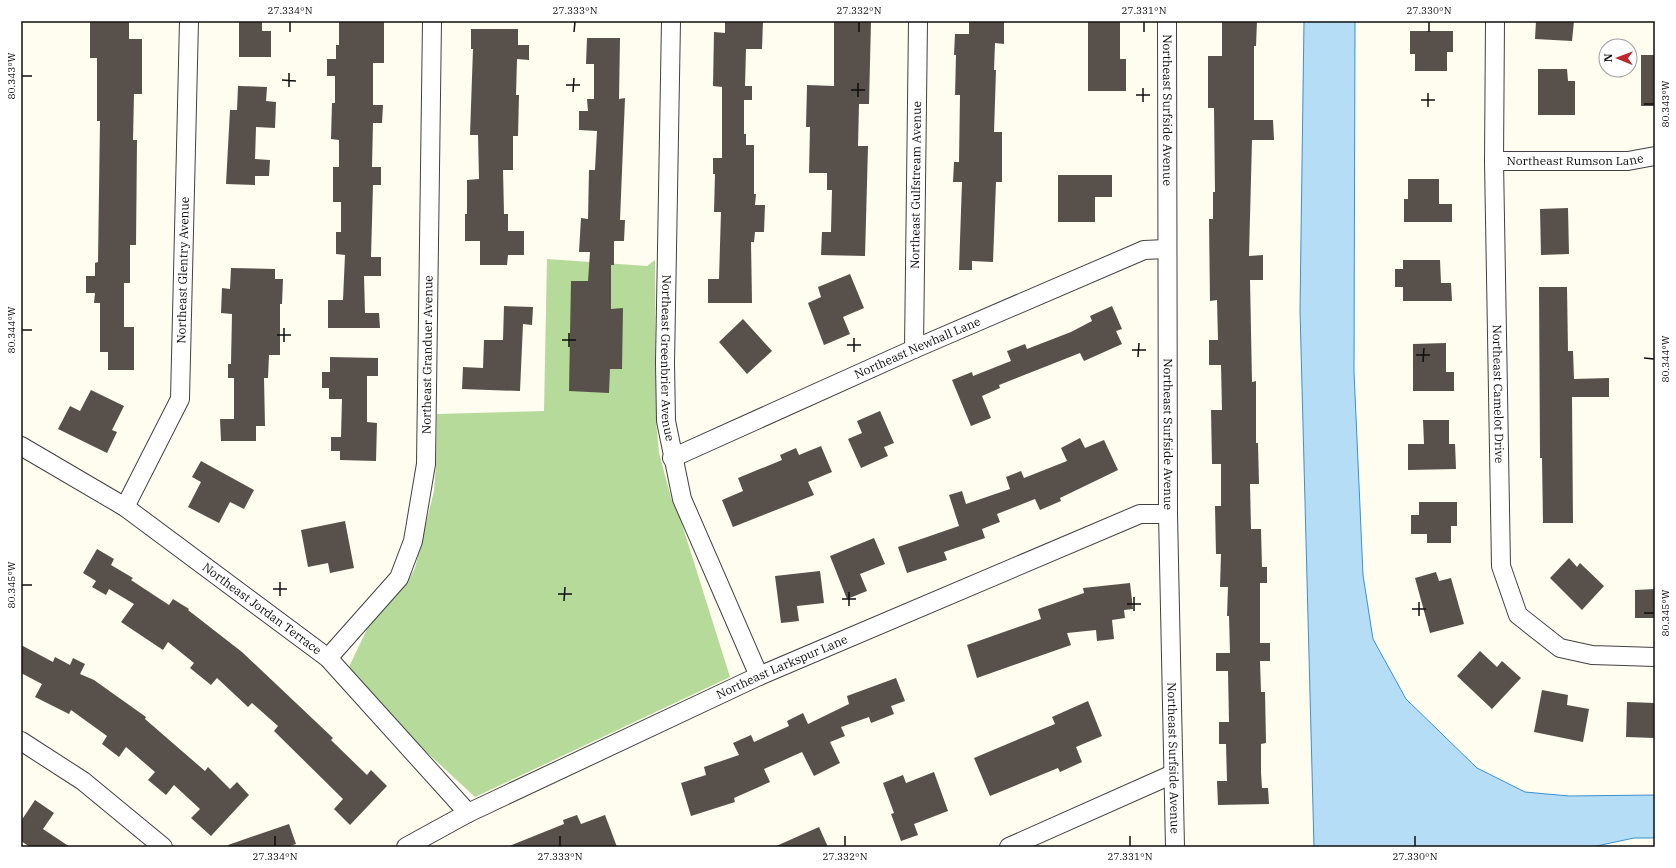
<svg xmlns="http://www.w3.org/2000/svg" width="1676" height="868" font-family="'IBM Plex Serif',serif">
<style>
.forest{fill:#b6da99}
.water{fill:#b5ddf6;stroke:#3d91cc}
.building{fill:#57504b}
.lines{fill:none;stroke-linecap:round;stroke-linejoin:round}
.minor-casing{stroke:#414141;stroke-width:20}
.minor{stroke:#fff;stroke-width:18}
.ticks{fill:none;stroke:#0e0e0e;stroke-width:1.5}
.labels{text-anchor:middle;stroke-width:4;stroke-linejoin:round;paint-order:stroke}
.street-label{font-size:12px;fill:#0e0e0e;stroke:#fff}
.neatline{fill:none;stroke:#0e0e0e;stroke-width:1.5}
.ticks-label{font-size:10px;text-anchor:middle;fill:#0e0e0e}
</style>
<rect width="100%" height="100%" fill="#fffcf0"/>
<!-- forest -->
<path class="forest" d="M 547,259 L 647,266 L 655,260 L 656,421 L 659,453 L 672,501 L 680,518 L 730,677 L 475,797 L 419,745 L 349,667 L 368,627 L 407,583 L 415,568 L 434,491 L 436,465 L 437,414 L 544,411 Z"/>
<!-- water -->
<path class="water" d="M 1304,21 L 1355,21 L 1354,372 L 1363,575 L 1373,639 L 1406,699 L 1477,768 L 1525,792 L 1569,796 L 1655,795 L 1655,838 L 1634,838 L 1592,847 L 1314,847 L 1300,310 Z"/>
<!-- building -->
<path class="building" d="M 90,21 L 129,21 L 129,39 L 142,39 L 142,94 L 134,94 L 133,140 L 137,140 L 136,245 L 130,245 L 130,283 L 124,283 L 124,327 L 134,327 L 134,370 L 108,370 L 108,352 L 100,352 L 100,303 L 94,303 L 95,293 L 86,293 L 86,276 L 95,276 L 95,263 L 98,262 L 100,121 L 97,121 L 97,58 L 90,58 Z
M 239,21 L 262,21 L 262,31 L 271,31 L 271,57 L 239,57 Z
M 339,21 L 384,21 L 384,63 L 373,63 L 373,105 L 383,105 L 382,123 L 373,123 L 372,167 L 381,167 L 381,185 L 373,185 L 371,257 L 381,257 L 381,276 L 364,276 L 365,313 L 379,313 L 380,328 L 328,328 L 328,300 L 343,300 L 345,255 L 336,254 L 336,232 L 341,232 L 341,202 L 333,202 L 333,167 L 339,167 L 339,140 L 331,139 L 332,103 L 335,103 L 335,76 L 327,76 L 327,59 L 336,59 L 336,45 L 339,45 Z
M 725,21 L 763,21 L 762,49 L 746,49 L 745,86 L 752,86 L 752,100 L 744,100 L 744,134 L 746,134 L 746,145 L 754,145 L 754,194 L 756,194 L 755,205 L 765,205 L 764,232 L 755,232 L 754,242 L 751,242 L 752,303 L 708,303 L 708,279 L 719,279 L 721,212 L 714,212 L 715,174 L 713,174 L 713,158 L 722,158 L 722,87 L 713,86 L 714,32 L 725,33 Z
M 834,21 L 871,21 L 869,104 L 859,104 L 858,146 L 868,146 L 865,256 L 821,255 L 822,232 L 831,232 L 832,190 L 827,190 L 827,173 L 809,173 L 810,127 L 806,127 L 807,85 L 834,86 Z
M 969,21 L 1004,21 L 1004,44 L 995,43 L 994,70 L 996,70 L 994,132 L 1002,132 L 1002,182 L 996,182 L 993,262 L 972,261 L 972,270 L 959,270 L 962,182 L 953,182 L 954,162 L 959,162 L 960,95 L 955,95 L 956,55 L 954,55 L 955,34 L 969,34 Z
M 1088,21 L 1120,21 L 1120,59 L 1126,59 L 1126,91 L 1088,91 Z
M 1222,21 L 1257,21 L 1256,46 L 1254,46 L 1254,120 L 1273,120 L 1274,140 L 1252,140 L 1249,256 L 1263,255 L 1263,280 L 1250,280 L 1252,382 L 1256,381 L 1256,443 L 1258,443 L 1259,484 L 1250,484 L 1251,529 L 1261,529 L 1262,567 L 1267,567 L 1267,583 L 1260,583 L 1260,643 L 1270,643 L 1270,661 L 1260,661 L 1261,692 L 1265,692 L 1266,743 L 1261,744 L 1261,772 L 1262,788 L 1268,788 L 1269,804 L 1218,805 L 1217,781 L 1227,781 L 1226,744 L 1219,744 L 1219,722 L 1229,722 L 1228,671 L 1216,671 L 1216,653 L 1230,653 L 1229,616 L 1227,616 L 1228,587 L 1220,587 L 1221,554 L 1216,554 L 1215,506 L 1221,506 L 1221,464 L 1212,464 L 1211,410 L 1222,410 L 1221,365 L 1209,365 L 1209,340 L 1218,340 L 1217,300 L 1210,301 L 1209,219 L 1213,219 L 1213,192 L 1215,192 L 1214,108 L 1208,108 L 1208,56 L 1222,56 Z
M 1536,21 L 1574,21 L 1572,41 L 1535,39 Z
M 471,29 L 518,29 L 518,45 L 529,45 L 529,60 L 517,59 L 516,95 L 519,95 L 518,136 L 513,136 L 513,170 L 503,170 L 504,214 L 508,214 L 508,231 L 524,231 L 524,255 L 508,255 L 507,265 L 480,265 L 480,241 L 465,241 L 465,214 L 467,214 L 467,180 L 479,179 L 478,135 L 470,135 L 473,49 L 471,49 Z
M 1410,31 L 1453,31 L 1453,52 L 1447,52 L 1447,71 L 1415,71 L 1415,54 L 1410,54 Z
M 587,38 L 620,38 L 619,99 L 625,98 L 620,220 L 625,220 L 624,241 L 614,241 L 614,265 L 611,265 L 611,309 L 623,308 L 622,369 L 610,369 L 609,393 L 569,391 L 571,281 L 588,281 L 590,252 L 579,252 L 581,218 L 588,219 L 589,170 L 595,170 L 597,131 L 579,130 L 579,111 L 588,111 L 587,99 L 594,99 L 594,64 L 586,64 Z
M 1641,55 L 1655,55 L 1655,106 L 1641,106 Z
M 1538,69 L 1567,69 L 1568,81 L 1575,81 L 1575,115 L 1538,115 Z
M 238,86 L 267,87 L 266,101 L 276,102 L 275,128 L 256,127 L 255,159 L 270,160 L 269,176 L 255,176 L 255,185 L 226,184 L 230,110 L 237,110 Z
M 1058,175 L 1112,175 L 1112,197 L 1095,197 L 1095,222 L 1058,222 Z
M 1408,179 L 1439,179 L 1439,204 L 1452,204 L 1452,222 L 1404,222 L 1404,199 L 1408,199 Z
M 1568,208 L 1569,254 L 1541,255 L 1540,209 Z
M 1403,260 L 1440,260 L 1441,283 L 1451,283 L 1452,301 L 1403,301 L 1403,287 L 1395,287 L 1395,269 L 1403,269 Z
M 231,268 L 275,269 L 275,279 L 283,279 L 282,304 L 280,304 L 280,355 L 269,355 L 268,378 L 264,378 L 265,426 L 256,426 L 256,441 L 221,441 L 220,419 L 234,419 L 234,378 L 228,378 L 228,364 L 231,364 L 232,314 L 221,313 L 222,288 L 230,289 Z
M 850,274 L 864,308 L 843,317 L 850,334 L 824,345 L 808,303 L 821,297 L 818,287 Z
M 1539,287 L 1567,287 L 1568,351 L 1573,351 L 1574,379 L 1609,378 L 1609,397 L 1572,397 L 1573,523 L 1543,523 L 1542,458 L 1540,458 Z
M 504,306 L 533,307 L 532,325 L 523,324 L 520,391 L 462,389 L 463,367 L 483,368 L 484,340 L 503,340 Z
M 1112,306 L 1122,329 L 1116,331 L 1122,344 L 1084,361 L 1080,353 L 999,385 L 1000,388 L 982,396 L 991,418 L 971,426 L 952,380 L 972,372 L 973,376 L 1011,361 L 1007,351 L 1025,344 L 1027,349 L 1071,332 L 1092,321 L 1090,316 Z
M 743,319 L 772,351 L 747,374 L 719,342 Z
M 1446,343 L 1446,372 L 1454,372 L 1454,391 L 1413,391 L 1413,344 Z
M 330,357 L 378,358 L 378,376 L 367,376 L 367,422 L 377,423 L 376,461 L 340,460 L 340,451 L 331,451 L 331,437 L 341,437 L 342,399 L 329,399 L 329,388 L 322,388 L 322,372 L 330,372 Z
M 91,390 L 124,406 L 112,430 L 117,432 L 107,453 L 58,429 L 70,406 L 80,411 Z
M 880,411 L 894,443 L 884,447 L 888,456 L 861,468 L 848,439 L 862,433 L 857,421 Z
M 1423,420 L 1449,420 L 1449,444 L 1455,444 L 1456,469 L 1408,470 L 1408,444 L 1424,444 Z
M 1080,438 L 1085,448 L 1104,440 L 1118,470 L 1060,498 L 1061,501 L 1040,510 L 1035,499 L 997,514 L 1000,522 L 982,529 L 985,538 L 944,552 L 947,560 L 907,573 L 898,547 L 959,526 L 949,495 L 962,491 L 966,504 L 1010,489 L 1006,477 L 1021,471 L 1024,478 L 1067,461 L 1061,448 Z
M 821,446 L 832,472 L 808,482 L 814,495 L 733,527 L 722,500 L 743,491 L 738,478 L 782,460 L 780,455 L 796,448 L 799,455 Z
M 201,461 L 254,490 L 244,509 L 230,502 L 219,523 L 188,507 L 201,482 L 192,477 Z
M 1419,502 L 1457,502 L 1457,526 L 1451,526 L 1451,543 L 1427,543 L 1427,534 L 1411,534 L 1411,515 L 1419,515 Z
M 345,521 L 354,568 L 330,573 L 328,563 L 308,567 L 301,530 Z
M 874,538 L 885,564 L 860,574 L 867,591 L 847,599 L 830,556 Z
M 97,549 L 114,559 L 111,565 L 133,578 L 131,580 L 169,605 L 173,599 L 189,609 L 188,610 L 242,652 L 333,738 L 331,740 L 367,775 L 371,770 L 387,786 L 350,825 L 334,809 L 343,799 L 274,731 L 278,726 L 252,703 L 248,707 L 217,678 L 211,685 L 190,668 L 194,663 L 168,642 L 163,650 L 121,622 L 134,604 L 109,589 L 106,595 L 92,587 L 96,581 L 83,573 Z
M 1569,558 L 1577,567 L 1580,563 L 1604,586 L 1582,610 L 1550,578 Z
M 820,571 L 824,603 L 797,606 L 799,621 L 781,623 L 775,576 Z
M 1436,572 L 1439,581 L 1451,578 L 1464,624 L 1430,633 L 1415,578 Z
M 1130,583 L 1133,609 L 1124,610 L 1125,618 L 1112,620 L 1114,639 L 1097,641 L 1096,630 L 1067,633 L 1071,645 L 977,678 L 967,645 L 1041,619 L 1038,609 L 1084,593 L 1083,588 Z
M 1655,589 L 1655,618 L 1635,618 L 1635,590 Z
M 21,645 L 53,662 L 55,657 L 70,665 L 73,658 L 85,664 L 80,674 L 94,680 L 146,717 L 145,719 L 205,771 L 208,767 L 230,789 L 237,782 L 249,795 L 211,836 L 191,818 L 200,809 L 174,785 L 166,795 L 148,780 L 155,772 L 126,747 L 119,757 L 102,744 L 107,736 L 71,710 L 69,714 L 35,697 L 42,684 L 21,673 Z
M 1480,651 L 1497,667 L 1502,661 L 1521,678 L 1492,709 L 1457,676 Z
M 896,678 L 905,701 L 891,706 L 894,714 L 871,723 L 869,717 L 841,727 L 845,736 L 830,742 L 840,763 L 814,776 L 802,752 L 764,769 L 770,782 L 734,798 L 735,802 L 691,816 L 681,783 L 706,775 L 704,767 L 739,755 L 733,743 L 751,735 L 754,742 L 789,726 L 787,721 L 803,713 L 808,724 L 849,704 L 847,696 Z
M 1542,690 L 1568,695 L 1567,705 L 1589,709 L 1583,742 L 1534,732 Z
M 1088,701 L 1102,736 L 1076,747 L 1082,762 L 1060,772 L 1058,768 L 990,796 L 974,758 L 1055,724 L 1052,717 Z
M 1627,702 L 1655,703 L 1655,738 L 1626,737 Z
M 934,772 L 948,811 L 914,824 L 918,835 L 901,841 L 891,814 L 894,813 L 883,783 L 903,775 L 906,783 Z
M 35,800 L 54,813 L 43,829 L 70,847 L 30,847 L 21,841 L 21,821 Z
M 577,815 L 581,824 L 605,815 L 617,847 L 507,847 L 564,824 L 563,820 Z
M 289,824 L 296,844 L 287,847 L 229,847 L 228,845 Z
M 819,827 L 828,847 L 774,847 Z"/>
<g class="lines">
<defs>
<g id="minor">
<path id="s1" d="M 671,21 L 665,363 L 666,421 L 682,499 L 759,676"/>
<path id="s2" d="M 1167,21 L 1168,514 L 1175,847"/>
<path id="s3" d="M 1495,21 L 1494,161 L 1501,566 L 1518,615 L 1560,648 L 1592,655 L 1655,657"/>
<path id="s4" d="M 1494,161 L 1628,161 L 1655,156"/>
<path id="s5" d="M 914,349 L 918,21"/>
<path id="s6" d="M 21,446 L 125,507 L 328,658 L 468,813"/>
<path id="s7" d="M 672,458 L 914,349 L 1144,250 L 1166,249"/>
<path id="s8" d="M 125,507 L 180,399 L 189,21"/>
<path id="s9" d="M 328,658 L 399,578 L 413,541 L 426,464 L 432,21"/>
<path d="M 21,741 L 83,781 L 163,847"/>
<path id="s10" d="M 406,847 L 468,813 L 759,676 L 1140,514 L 1168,514"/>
<path d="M 1009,847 L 1173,774"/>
</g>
</defs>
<!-- minor casing -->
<use href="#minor" class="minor-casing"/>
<!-- minor -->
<use href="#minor" class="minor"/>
</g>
<!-- ticks -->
<path class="ticks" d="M 290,32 L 290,22M 574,32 L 575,22M 859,32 L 859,22M 1144,32 L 1144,22M 1429,32 L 1429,22M 22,76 L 32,76M 282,80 L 296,81M 566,85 L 580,85M 289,87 L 289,73M 851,90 L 865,90M 573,92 L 574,78M 1136,95 L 1150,95M 858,97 L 858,83M 1421,100 L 1435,100M 1143,102 L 1143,88M 1644,104 L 1654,104M 1428,107 L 1428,93M 22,330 L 32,330M 277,335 L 291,335M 562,340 L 576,340M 284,342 L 284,328M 847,345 L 861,345M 569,347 L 569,333M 1132,350 L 1146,350M 854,352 L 854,338M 1416,355 L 1430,355M 1138,357 L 1139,343M 1644,358 L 1654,359M 1423,362 L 1424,348M 22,585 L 32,585M 273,589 L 287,589M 558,594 L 572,594M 280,596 L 280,582M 842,599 L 856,599M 564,601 L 565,587M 1127,604 L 1141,604M 849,606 L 849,592M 1412,609 L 1426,609M 1134,611 L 1134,597M 1644,613 L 1654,613M 1419,616 L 1419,602M 275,846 L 275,836M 560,846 L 560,836M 845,846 L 845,836M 1130,846 L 1130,836M 1415,846 L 1415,836"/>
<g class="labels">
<!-- street labels -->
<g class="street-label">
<text dy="4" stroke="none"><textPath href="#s2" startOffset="89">Northeast Surfside Avenue</textPath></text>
<text dy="4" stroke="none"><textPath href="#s4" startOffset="81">Northeast Rumson Lane</textPath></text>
<text dy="4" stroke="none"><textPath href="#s5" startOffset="164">Northeast Gulfstream Avenue</textPath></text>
<text dy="4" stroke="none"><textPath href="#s8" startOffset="250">Northeast Glentry Avenue</textPath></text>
<text dy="4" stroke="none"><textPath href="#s7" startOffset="269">Northeast Newhall Lane</textPath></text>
<text dy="4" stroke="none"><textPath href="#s9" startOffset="334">Northeast Granduer Avenue</textPath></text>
<text dy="4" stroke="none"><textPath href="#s1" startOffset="337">Northeast Greenbrier Avenue</textPath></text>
<text dy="4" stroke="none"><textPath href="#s3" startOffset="373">Northeast Camelot Drive</textPath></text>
<text dy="4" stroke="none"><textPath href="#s2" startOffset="413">Northeast Surfside Avenue</textPath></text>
<text dy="4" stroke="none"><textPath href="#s6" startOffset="291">Northeast Jordan Terrace</textPath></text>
<text dy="4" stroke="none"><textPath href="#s10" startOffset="417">Northeast Larkspur Lane</textPath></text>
<text dy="4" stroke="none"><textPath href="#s2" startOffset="737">Northeast Surfside Avenue</textPath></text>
</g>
</g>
<!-- border -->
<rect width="1676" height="868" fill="none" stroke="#ffffff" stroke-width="44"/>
<!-- north arrow -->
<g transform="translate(1618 58) rotate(271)"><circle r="19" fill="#ffffff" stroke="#9f9f9f"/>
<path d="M0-3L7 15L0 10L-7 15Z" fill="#be272d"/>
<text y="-6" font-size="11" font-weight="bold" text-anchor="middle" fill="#0e0e0e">N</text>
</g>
<rect x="22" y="22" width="1632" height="824" class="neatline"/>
<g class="ticks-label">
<text x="290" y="14">27.334°N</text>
<text x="575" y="14">27.333°N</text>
<text x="859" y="14">27.332°N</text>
<text x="1144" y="14">27.331°N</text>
<text x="1429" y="14">27.330°N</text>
<text transform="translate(11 76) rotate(-90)" y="4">80.343°W</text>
<text transform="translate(1665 104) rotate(-90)" y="4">80.343°W</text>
<text transform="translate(11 330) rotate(-90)" y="4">80.344°W</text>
<text transform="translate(1665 359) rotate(-90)" y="4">80.344°W</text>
<text transform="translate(11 585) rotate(-90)" y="4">80.345°W</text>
<text transform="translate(1665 613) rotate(-90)" y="4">80.345°W</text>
<text x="275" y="860">27.334°N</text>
<text x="560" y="860">27.333°N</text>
<text x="845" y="860">27.332°N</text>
<text x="1130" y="860">27.331°N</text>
<text x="1415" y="860">27.330°N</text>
</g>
</svg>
